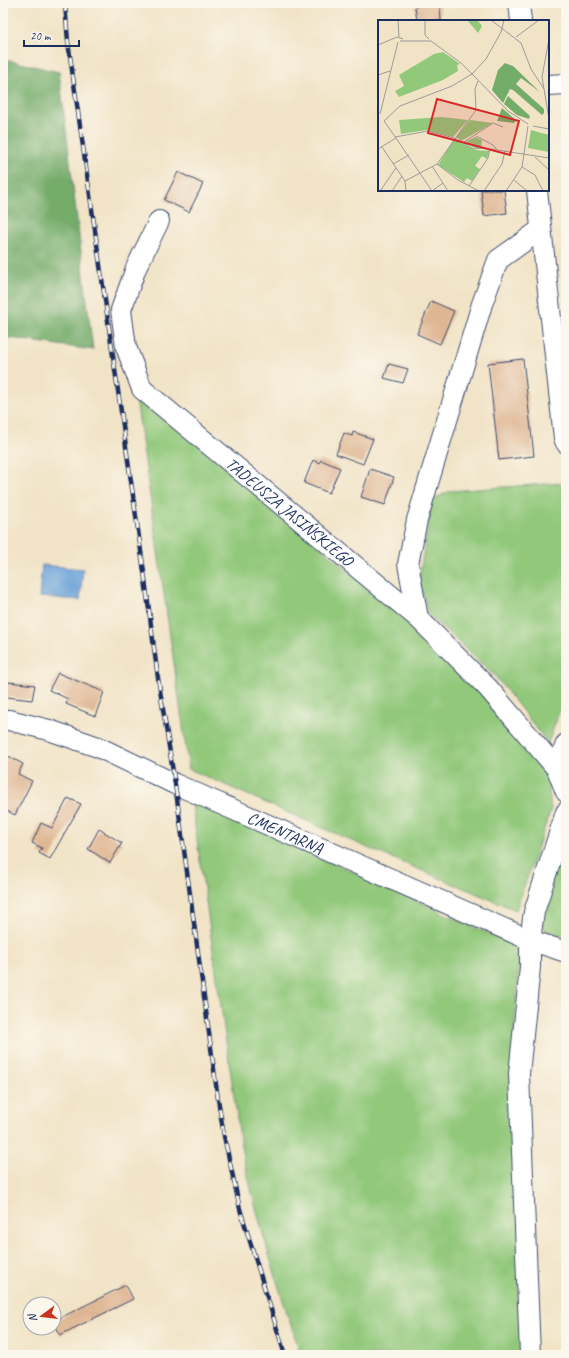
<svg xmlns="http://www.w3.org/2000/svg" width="569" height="1358" font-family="Caveat,sans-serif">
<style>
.green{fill:#91c87a;stroke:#567c6c}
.forest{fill:#74ac6a;stroke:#486e64}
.water{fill:#6ba2d9;stroke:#43689c}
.building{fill:#dfb693}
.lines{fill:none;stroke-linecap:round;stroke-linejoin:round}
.minor-casing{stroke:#3b4a6e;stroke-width:22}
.minor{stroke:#fff;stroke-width:20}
.rail-casing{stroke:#1b2f5e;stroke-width:4.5}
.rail{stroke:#fbf7ec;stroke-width:3;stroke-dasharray:9;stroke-linecap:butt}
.labels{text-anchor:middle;stroke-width:3;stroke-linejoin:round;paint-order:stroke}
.street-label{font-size:17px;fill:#1b2f5e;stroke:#fbf7ec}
.inset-road{fill:none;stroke:#9b9b9c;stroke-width:1}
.view{fill:#d62828;fill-opacity:0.15;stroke:#d62828;stroke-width:2}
.inset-edge{fill:none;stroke:#1b2f5e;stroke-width:2}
</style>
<rect width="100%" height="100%" fill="#fbf7ec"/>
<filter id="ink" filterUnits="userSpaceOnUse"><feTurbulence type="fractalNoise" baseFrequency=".025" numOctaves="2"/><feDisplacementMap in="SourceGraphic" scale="8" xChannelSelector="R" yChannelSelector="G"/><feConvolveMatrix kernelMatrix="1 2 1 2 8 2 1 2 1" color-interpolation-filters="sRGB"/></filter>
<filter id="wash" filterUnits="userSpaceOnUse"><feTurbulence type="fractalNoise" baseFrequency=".012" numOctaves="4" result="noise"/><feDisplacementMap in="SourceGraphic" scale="16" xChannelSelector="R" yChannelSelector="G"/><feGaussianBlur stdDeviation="0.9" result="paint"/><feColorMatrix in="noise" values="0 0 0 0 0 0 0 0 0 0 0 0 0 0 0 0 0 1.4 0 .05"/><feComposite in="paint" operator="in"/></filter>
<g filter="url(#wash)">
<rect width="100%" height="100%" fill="#f1e3c6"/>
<!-- green -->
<path class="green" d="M 135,391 L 363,583 L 474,684 L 547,769 L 551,809 L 516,910 L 368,848 L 189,769 Z
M 560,483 L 566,491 L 566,693 L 548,743 L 496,677 L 428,614 L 419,579 L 432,500 L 450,491 Z
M 191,798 L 520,948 L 510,1097 L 529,1355 L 301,1355 C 278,1288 258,1221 242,1152 Z
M 566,834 L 566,938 L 546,931 L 539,916 Z"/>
<!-- forest -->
<path class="forest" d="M 3,59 L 59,72 L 93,350 L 3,337 Z"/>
<!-- water -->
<path class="water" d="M 42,565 L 83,569 L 80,600 L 39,597 Z"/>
<g id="blocks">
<!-- building -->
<path class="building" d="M 423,3 L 440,3 L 441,21 L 417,21 L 415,7 L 423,5 Z
M 178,172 L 203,184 L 189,212 L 164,200 Z
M 481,190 L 504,190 L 507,213 L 484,216 Z
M 431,301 L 454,311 L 440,344 L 417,334 Z
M 523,359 L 534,456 L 499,460 L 488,363 Z
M 389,364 L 408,369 L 403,383 L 384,378 Z
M 353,432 L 373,439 L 363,464 L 336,454 L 344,433 L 352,436 Z
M 313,460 L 319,463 L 321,460 L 340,468 L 329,493 L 304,483 Z
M 370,469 L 394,477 L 385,505 L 361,497 Z
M 58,673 L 104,692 L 95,716 L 66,704 L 68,699 L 49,690 Z
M 8,682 L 35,685 L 32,700 L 6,697 Z
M 8,756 L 23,764 L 18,774 L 32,781 L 15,815 L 3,809 L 3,766 Z
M 68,798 L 81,804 L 50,859 L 39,853 L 42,848 L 32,843 L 41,823 L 52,828 Z
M 99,829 L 122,843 L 110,863 L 88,849 Z
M 126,1285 L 133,1299 L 60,1335 L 54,1321 Z"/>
</g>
</g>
<g filter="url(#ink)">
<use href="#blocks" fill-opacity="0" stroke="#3b4a6e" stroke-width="1"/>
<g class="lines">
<defs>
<g id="minor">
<path d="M 519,3 L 521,21"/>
<path d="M 548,85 L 566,84"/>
<path d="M 537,190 L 564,438 L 566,443"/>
<path id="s1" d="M 159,221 L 136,268 L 121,310 L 126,347 L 142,389 L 418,618 L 488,688 L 557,769"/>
<path d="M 418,618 L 408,564 L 417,520 L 482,304 L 498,260 L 540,230"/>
<path id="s2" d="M 3,720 L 9,720 L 49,730 L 98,747 L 175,784 L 530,940 L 566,952"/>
<path d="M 566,744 L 557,769 L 566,792"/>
<path d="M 530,1355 L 519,1074 L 530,967 L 530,940 L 534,912 L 566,812"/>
</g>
</defs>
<!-- minor casing -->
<use href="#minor" class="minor-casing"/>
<!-- minor -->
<use href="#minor" class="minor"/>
<defs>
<path id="rail" d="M 65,3 L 68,42 L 144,572 L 158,678 L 175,784 L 218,1099 L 224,1136 L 240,1209 L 285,1355"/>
</defs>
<!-- rail casing -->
<use href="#rail" class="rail-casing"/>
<!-- rail -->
<use href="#rail" class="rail"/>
</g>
</g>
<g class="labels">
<!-- street labels -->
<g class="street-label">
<text dy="6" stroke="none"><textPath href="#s1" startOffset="371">TADEUSZA JASIŃSKIEGO</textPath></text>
<text dy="6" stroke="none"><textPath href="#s2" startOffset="305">CMENTARNA</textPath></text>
</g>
</g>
<!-- overview -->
<g transform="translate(378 20)">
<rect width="171" height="171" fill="#f1e3c6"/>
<path d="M 89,0 L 100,1 L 104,6 L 100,13 ZM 65,32 L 82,44 L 79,45 L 80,51 L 65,60 L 21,77 L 17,71 L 26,66 L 21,55 L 56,34 ZM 64,97 L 90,100 L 75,117 L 48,110 L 23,114 L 21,100 ZM 92,100 L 115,103 L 83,121 L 78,117 ZM 153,110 L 171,115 L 171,132 L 150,128 ZM 97,117 L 104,120 L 103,127 L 98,129 L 87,122 ZM 76,119 L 97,130 L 111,131 L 109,139 L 104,136 L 97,146 L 102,149 L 94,161 L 89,158 L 86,162 L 60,145 Z" fill="#91c87a"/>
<path d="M 127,43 L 135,46 L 162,72 L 143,58 L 138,64 L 166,89 L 166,93 L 164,95 L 135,70 L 132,69 L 125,83 L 114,70 L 120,50 ZM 130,76 L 152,96 L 151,99 L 139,95 L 126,84 ZM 124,88 L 138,100 L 136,103 L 119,101 Z" fill="#74ac6a"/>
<path class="inset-road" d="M 20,0 L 21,17M 47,0 L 47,15 L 51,19M 113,0 L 143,23 L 153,49 L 166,69M 138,17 L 161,0M 171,19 L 164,57 L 171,99M 22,21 L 53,21 L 83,43 L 94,54 L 108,39 L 123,12 L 126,0M 0,25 L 19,17 L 25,19M 0,55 L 12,51M 2,94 L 20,22M 155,106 L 171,109M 98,116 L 115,125 L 119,130M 17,117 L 50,111 L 76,118 L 96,129 L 106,128 L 171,138M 18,118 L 54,171M 86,122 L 115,103 L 125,107M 4,127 L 27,161 L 28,171M 0,129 L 18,118 L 6,101 L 22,86 L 74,66 L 94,54 L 130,91 L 150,104M 157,137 L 171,150M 15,144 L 31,135M 59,144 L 80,160 L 101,171M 54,146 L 70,171M 144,147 L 157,155 L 165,171M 136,160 L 149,171M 27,161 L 59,144 L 98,90 L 97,69 L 100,61M 91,166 L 110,138 L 112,129M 2,171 L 18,148M 14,171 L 24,156M 54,171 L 65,163M 106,171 L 124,144 L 127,131M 128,171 L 144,147 L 150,106"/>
<path class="view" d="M 59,79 L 141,101 L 132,135 L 50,113 Z"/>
<rect width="171" height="171" class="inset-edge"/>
</g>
<!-- margin -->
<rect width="569" height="1358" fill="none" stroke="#fbf7ec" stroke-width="16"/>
<!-- north arrow -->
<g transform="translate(42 1316) rotate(255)"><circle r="19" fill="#fbf7ec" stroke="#a1a7b3"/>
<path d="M0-3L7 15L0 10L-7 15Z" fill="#c8321e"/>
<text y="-6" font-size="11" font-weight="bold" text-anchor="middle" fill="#1b2f5e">N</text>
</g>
<!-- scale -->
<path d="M24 40v6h55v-6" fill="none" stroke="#1b2f5e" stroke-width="2"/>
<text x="30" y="40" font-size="12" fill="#1b2f5e" stroke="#fbf7ec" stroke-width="3" paint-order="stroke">20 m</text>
</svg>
